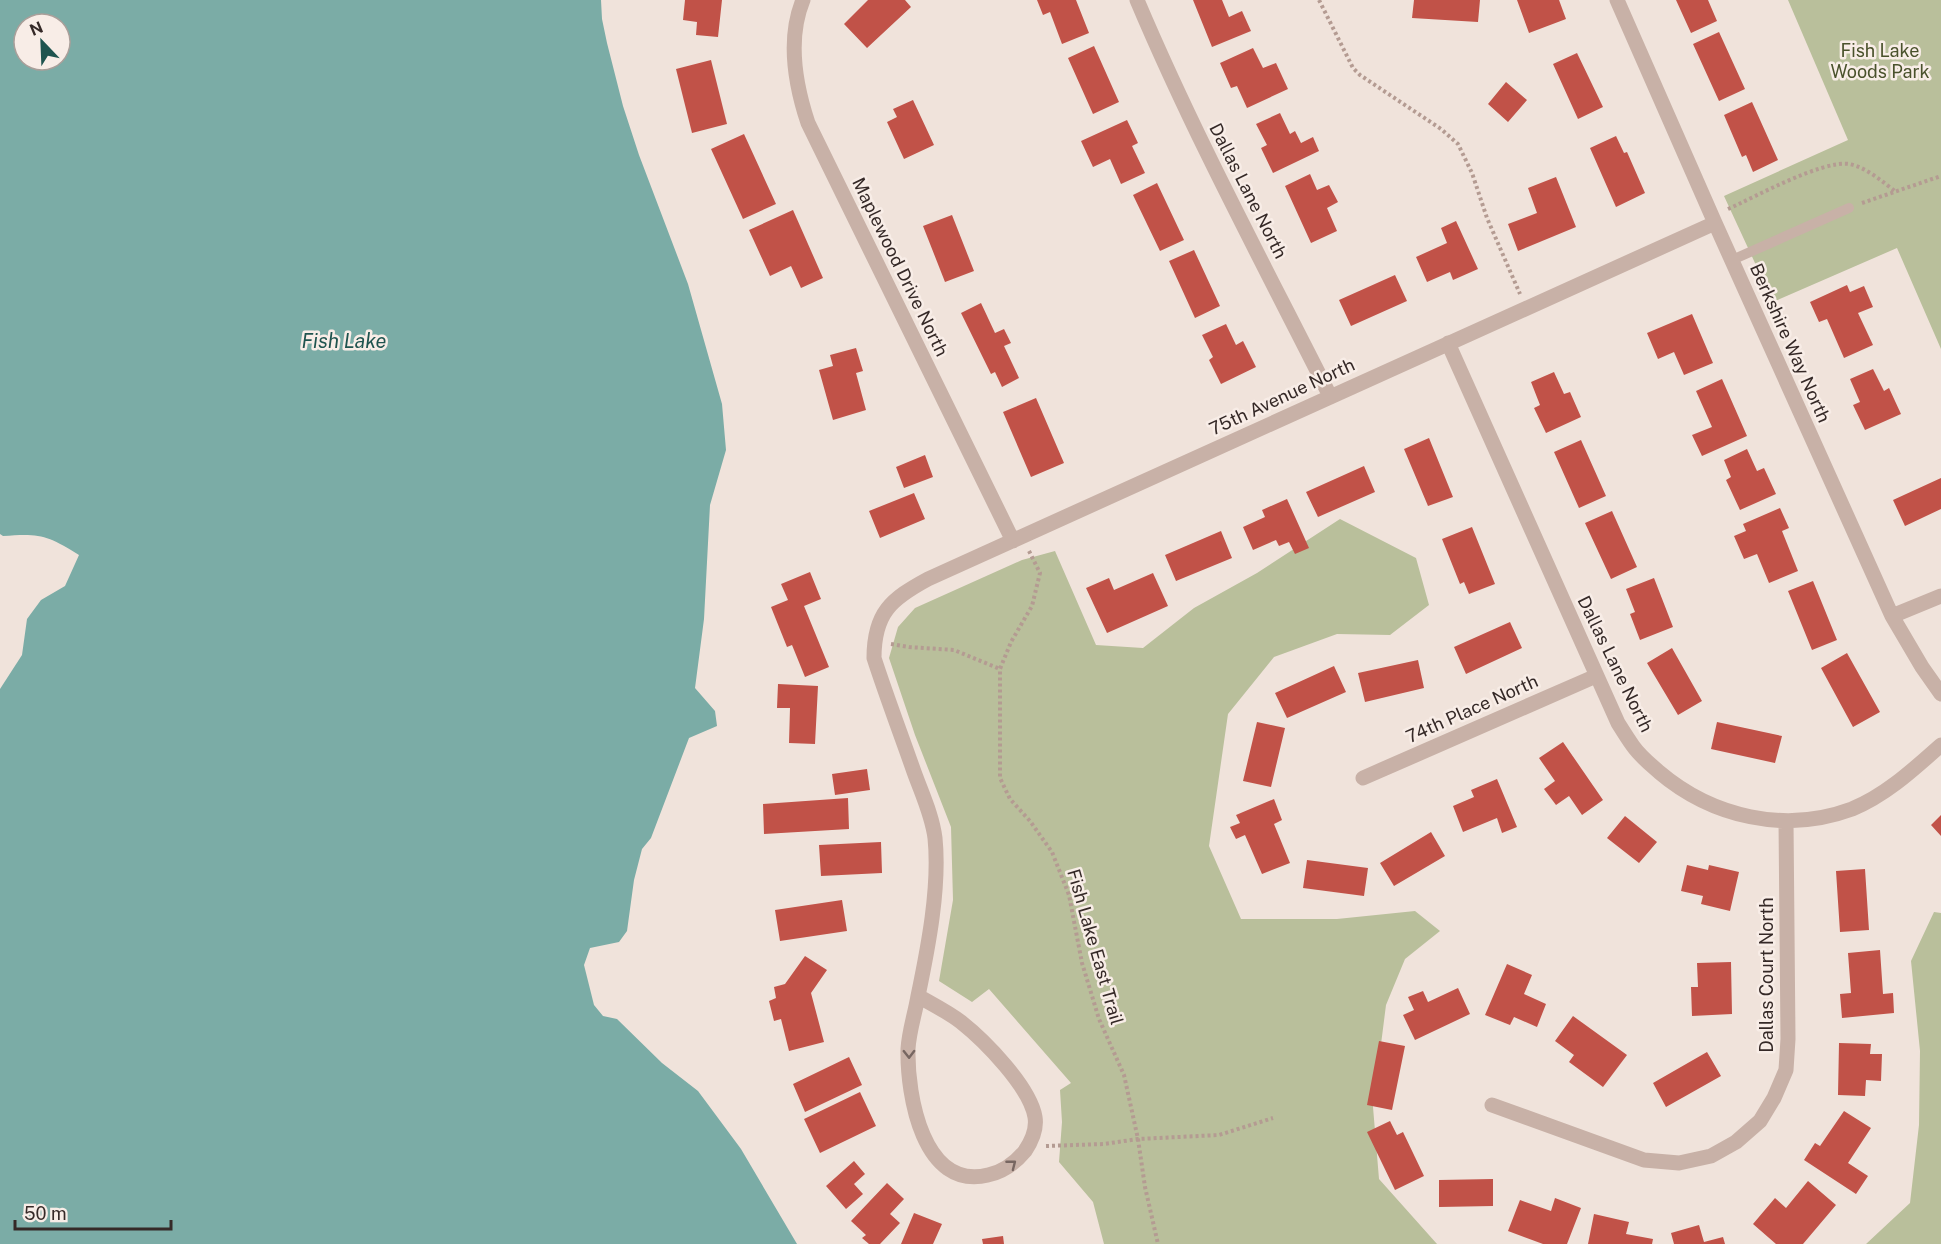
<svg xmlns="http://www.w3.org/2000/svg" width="1941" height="1244" font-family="'Public Sans',sans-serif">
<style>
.green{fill:#b9bf9b}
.water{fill:#7baca6;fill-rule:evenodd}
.building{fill:#c15248}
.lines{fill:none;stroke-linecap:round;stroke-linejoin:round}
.path{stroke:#b49b92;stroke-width:4;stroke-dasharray:3 3;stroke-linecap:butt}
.lane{stroke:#c8b1a7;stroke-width:10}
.street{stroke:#c8b1a7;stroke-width:15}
.oneway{stroke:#776661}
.labels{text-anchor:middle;stroke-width:5;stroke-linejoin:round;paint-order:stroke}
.park-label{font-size:18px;fill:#4a522c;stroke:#f8ede7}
.street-label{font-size:18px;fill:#352927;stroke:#f8ede7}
.water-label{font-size:20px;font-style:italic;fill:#1f544f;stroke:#f8ede7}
</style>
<rect width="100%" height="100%" fill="#f0e3db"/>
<!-- green -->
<path class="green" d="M 1788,0 L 1941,0 L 1941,349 L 1897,248 L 1773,302 L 1724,196 L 1848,140 Z
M 1340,519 L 1416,558 L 1429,605 L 1390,635 L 1337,634 L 1274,657 L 1228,714 L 1209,846 L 1241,919 L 1337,919 L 1415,911 L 1440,931 L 1405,959 L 1386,1005 L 1373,1107 L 1379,1179 L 1437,1244 L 1104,1244 L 1093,1202 L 1059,1162 L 1062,1122 L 1060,1090 L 1071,1083 L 989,989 L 972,1002 L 939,981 L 953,900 L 951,827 L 915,735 L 889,658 L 898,627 L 915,608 L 1022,560 L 1055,551 L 1096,645 L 1143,648 L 1194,608 L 1257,573 Z
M 1934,912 L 1941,913 L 1941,1244 L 1866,1244 L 1910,1203 L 1919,1125 L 1920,1051 L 1911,961 Z"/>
<!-- water -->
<path class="water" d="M 0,0 L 601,0 L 602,19 L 607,43 L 623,106 L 639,155 L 688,284 L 722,404 L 726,450 L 710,505 L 704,619 L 695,688 L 715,711 L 717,726 L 689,738 L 651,838 L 642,849 L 634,880 L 627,931 L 619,942 L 590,948 L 584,965 L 594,1005 L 603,1016 L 617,1019 L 662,1063 L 698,1091 L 741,1149 L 797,1244 L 0,1244 L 0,689 L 22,655 L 27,619 L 41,600 L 65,586 L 79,555 C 48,535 39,533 3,536 L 0,534 ZM 24,24 L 60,24 L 60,60 L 24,60 Z"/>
<!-- building -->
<path class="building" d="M 685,0 L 722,0 L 718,37 L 696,35 L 697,22 L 683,20 Z
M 868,0 L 905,0 L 911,7 L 867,48 L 844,24 Z
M 1037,0 L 1076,0 L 1089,33 L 1062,44 L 1050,12 L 1043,15 Z
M 1193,0 L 1222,0 L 1229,17 L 1242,11 L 1251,31 L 1212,47 Z
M 1414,0 L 1480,0 L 1478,22 L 1412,18 Z
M 1517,0 L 1559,0 L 1566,19 L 1529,33 Z
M 1676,0 L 1708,0 L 1717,21 L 1691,33 Z
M 1719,32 L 1745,89 L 1719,101 L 1693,44 Z
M 1094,46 L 1119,102 L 1093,114 L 1068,58 Z
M 1253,48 L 1263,68 L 1276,63 L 1288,89 L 1247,108 L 1237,86 L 1231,88 L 1220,63 Z
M 1577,53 L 1603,107 L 1578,119 L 1553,64 Z
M 711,60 L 727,124 L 692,133 L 676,69 Z
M 1506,82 L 1527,100 L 1508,122 L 1488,104 Z
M 913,100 L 934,145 L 904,159 L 887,122 L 897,117 L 893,109 Z
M 1752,102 L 1778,160 L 1753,172 L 1746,155 L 1742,157 L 1724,115 Z
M 1280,113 L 1290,134 L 1295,131 L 1301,143 L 1313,137 L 1319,151 L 1273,173 L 1261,148 L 1267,145 L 1256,124 Z
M 1127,120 L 1138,143 L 1132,146 L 1145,173 L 1121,184 L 1110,159 L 1093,167 L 1081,141 Z
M 744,134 L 776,204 L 743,219 L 711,149 Z
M 1616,136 L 1624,153 L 1627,152 L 1645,193 L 1616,207 L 1590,148 Z
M 1310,174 L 1317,190 L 1329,185 L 1338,202 L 1327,208 L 1337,231 L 1311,243 L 1285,186 Z
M 1556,177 L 1576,227 L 1518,251 L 1508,224 L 1537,213 L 1528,188 Z
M 1157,183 L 1184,240 L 1160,251 L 1133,195 Z
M 793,210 L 823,278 L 801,288 L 791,266 L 770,276 L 749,230 Z
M 952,215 L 974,271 L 945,282 L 923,226 Z
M 1456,221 L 1478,269 L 1453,280 L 1450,272 L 1427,282 L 1416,257 L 1447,243 L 1441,228 Z
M 1194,250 L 1220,306 L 1195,318 L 1169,261 Z
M 1395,275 L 1407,301 L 1351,326 L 1339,300 Z
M 1847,285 L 1850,292 L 1864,286 L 1873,307 L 1858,313 L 1873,345 L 1844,358 L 1827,319 L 1819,322 L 1810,302 Z
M 981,303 L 995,333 L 1004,329 L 1011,343 L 1004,346 L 1019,378 L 1002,387 L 995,372 L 991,374 L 961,313 Z
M 1692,314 L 1713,363 L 1684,375 L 1674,352 L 1658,359 L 1647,333 Z
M 1226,324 L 1236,345 L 1243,341 L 1256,367 L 1221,384 L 1209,360 L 1213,357 L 1202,335 Z
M 856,348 L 863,371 L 856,373 L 866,410 L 833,420 L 819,370 L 833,366 L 830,355 Z
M 1873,369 L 1884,391 L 1889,388 L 1901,414 L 1865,430 L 1853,405 L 1860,402 L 1850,379 Z
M 1554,372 L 1564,394 L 1570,392 L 1581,417 L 1546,433 L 1534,408 L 1540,405 L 1531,382 Z
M 1722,379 L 1747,436 L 1702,456 L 1692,435 L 1712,427 L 1696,391 Z
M 1036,398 L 1064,463 L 1031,477 L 1003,412 Z
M 1429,438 L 1453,497 L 1428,506 L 1404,449 Z
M 1581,440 L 1606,496 L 1579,508 L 1554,452 Z
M 1747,449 L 1757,471 L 1764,468 L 1776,494 L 1740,510 L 1726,480 L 1731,477 L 1724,460 Z
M 925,455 L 933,477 L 904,488 L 896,467 Z
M 1364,466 L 1375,492 L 1318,517 L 1306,492 Z
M 1941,478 L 1941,509 L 1905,526 L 1893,500 Z
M 914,493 L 925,519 L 880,538 L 869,511 Z
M 1287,499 L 1309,548 L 1295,554 L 1289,542 L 1279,546 L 1276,540 L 1253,550 L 1243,527 L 1265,517 L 1262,510 Z
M 1780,508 L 1789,528 L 1782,531 L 1798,571 L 1769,583 L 1757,554 L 1744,559 L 1734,536 L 1746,531 L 1743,524 Z
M 1612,511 L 1637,567 L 1611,579 L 1585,523 Z
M 1472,527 L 1495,584 L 1469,594 L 1464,582 L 1460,584 L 1442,539 Z
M 1221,531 L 1232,558 L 1176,581 L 1165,555 Z
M 810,572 L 821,599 L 804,606 L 829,667 L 805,677 L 792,645 L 787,647 L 771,607 L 788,600 L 781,584 Z
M 1153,573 L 1168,606 L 1107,633 L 1086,588 L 1109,578 L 1114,590 Z
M 1654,578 L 1673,627 L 1640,640 L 1630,614 L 1635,612 L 1626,589 Z
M 1813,581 L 1837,640 L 1812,650 L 1788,591 Z
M 1510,622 L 1522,648 L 1466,674 L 1454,647 Z
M 1672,648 L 1702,701 L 1678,715 L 1647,663 Z
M 1847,653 L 1880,712 L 1853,727 L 1821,668 Z
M 1418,660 L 1424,688 L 1365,702 L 1358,673 Z
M 1334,666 L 1346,692 L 1287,718 L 1275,693 Z
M 778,684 L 818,686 L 815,744 L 789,743 L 790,708 L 777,708 Z
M 1257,722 L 1285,728 L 1271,787 L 1243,781 Z
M 1717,722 L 1782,736 L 1775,763 L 1711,749 Z
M 1563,742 L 1603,800 L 1582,815 L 1569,796 L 1556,805 L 1544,789 L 1555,781 L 1539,758 Z
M 867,769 L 870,790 L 835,795 L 832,774 Z
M 1497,779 L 1517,827 L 1502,833 L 1497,818 L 1463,832 L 1453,806 L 1474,797 L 1471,790 Z
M 848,798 L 849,829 L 764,834 L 763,804 Z
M 1274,799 L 1282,820 L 1274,824 L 1290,863 L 1262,874 L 1245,835 L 1236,839 L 1230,827 L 1240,823 L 1236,815 Z
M 1941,815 L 1941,836 L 1931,825 Z
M 1625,816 L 1657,842 L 1639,863 L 1607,838 Z
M 1431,832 L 1445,856 L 1394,886 L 1380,863 Z
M 881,842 L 882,873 L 821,876 L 819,845 Z
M 1307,860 L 1368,868 L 1364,896 L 1303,888 Z
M 1687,865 L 1708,870 L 1709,865 L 1739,872 L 1730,911 L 1701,904 L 1703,896 L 1681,891 Z
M 1865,869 L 1869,930 L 1840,932 L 1836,871 Z
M 842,900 L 847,931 L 780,941 L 775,910 Z
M 1880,950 L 1883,994 L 1893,993 L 1894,1013 L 1842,1018 L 1840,994 L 1851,993 L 1848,953 Z
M 805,956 L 827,970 L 811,993 L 824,1042 L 789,1051 L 781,1019 L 774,1021 L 769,1001 L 776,998 L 774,987 L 785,984 Z
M 1731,962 L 1732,1014 L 1692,1016 L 1691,987 L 1698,987 L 1697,963 Z
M 1507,964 L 1532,975 L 1524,994 L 1546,1004 L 1537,1027 L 1514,1017 L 1510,1025 L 1485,1015 Z
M 1458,988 L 1470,1014 L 1415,1040 L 1403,1015 L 1414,1010 L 1408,997 L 1423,991 L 1428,1002 Z
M 1573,1016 L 1627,1055 L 1603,1087 L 1569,1062 L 1574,1055 L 1555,1041 Z
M 1379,1041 L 1405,1046 L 1392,1110 L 1367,1105 Z
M 1839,1043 L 1871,1044 L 1870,1054 L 1882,1054 L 1881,1081 L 1866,1080 L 1865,1096 L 1838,1095 Z
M 1707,1052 L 1721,1076 L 1666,1107 L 1653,1083 Z
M 849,1057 L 862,1085 L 805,1112 L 793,1084 Z
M 860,1092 L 876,1126 L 820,1153 L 804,1119 Z
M 1844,1111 L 1871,1128 L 1848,1163 L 1868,1176 L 1856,1194 L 1804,1160 L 1815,1143 L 1820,1146 Z
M 1390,1121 L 1397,1135 L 1403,1132 L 1424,1176 L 1395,1190 L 1367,1132 Z
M 854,1161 L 865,1174 L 854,1184 L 863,1194 L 846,1209 L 826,1186 Z
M 1493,1179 L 1493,1206 L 1439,1207 L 1439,1180 Z
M 1808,1181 L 1836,1205 L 1803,1244 L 1776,1244 L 1753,1224 L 1775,1198 L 1786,1208 Z
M 887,1183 L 904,1199 L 890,1214 L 900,1223 L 880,1244 L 869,1244 L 862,1238 L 866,1235 L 851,1221 Z
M 1555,1198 L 1581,1208 L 1567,1244 L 1543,1244 L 1508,1231 L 1520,1200 L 1551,1211 Z
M 914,1213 L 942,1224 L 933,1244 L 901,1244 Z
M 1594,1214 L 1629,1222 L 1626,1234 L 1653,1239 L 1652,1244 L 1588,1244 Z
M 1699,1225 L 1704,1242 L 1723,1237 L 1725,1244 L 1674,1244 L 1671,1233 Z
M 1003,1236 L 1004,1244 L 983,1244 L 982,1239 Z"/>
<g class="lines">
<!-- path -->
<path class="path" d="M 1319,0 L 1353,68 L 1360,75 L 1441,129 L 1458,144 L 1472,173 L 1487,218 L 1520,294
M 1862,203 L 1941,176
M 1728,209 C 1755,197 1822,160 1849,164 C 1866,167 1883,182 1896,192
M 1029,551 L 1040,573 L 1032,606 L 1011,642 L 1000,669 L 1000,778 L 1010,799 L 1030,821 L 1052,852 L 1069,895 L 1082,963 L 1099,1019 L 1124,1075 L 1138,1139 L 1145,1187 L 1158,1244
M 891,644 L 909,647 L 954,650 L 1000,669
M 1046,1146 L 1104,1144 L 1138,1139 L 1219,1135 L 1273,1118"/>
<!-- lane -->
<path class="lane" d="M 1732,260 L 1849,208"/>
<!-- street -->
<path class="street" d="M 803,0 C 787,39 795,84 808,123 L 1013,541
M 1137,0 C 1194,135 1264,265 1330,396
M 1617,0 L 1715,223 L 1892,616 L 1922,667 L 1941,694
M 1448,343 L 1618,723 C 1623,731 1628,739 1633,746 C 1640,756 1650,764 1659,772 C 1712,817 1785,834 1852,809 C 1886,795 1914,769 1941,745
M 1892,616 L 1941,596
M 1363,778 L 1596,676
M 918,996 C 932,1004 948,1012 961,1022 C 985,1041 1030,1087 1035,1117 C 1037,1129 1031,1142 1025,1151 C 1015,1163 1003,1172 988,1175 C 923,1191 907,1095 908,1049 C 909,1031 915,1014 918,996 C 928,948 940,887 935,838 C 932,814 921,792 913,769 C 900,732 886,695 874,658 C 874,613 891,599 928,579 L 1715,223
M 1492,1105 L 1644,1160 L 1679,1163 L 1711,1156 L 1736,1142 L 1760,1121 L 1774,1098 L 1786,1070 L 1788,1039 L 1786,821"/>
</g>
<!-- one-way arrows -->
<defs><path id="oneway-chevron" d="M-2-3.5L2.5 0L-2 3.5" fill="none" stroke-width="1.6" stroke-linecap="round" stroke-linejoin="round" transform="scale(1.5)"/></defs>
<g class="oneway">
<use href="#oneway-chevron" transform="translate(909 1054) rotate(89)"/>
<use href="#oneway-chevron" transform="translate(1012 1164) rotate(-38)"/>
</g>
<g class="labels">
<!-- park labels -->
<g class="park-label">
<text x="1880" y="57">Fish Lake<tspan x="1880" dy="21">Woods Park</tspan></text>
</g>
<!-- street labels -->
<g class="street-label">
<text transform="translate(1248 191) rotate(63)" y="6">Dallas Lane North</text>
<text transform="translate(900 267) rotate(64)" y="6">Maplewood Drive North</text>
<text transform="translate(1790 343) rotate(66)" y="6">Berkshire Way North</text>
<text transform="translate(1282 397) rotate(-25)" y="6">75th Avenue North</text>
<text transform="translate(1615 664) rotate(64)" y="6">Dallas Lane North</text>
<text transform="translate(1472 709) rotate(-24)" y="6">74th Place North</text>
<text transform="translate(1095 947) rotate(74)" y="6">Fish Lake East Trail</text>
<text transform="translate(1767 975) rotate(-90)" y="6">Dallas Court North</text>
</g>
<!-- water labels -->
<g class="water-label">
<text x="344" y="348">Fish Lake</text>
</g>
</g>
<!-- north arrow -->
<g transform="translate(42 42) rotate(337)"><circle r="28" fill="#f8ede7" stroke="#aa9f9a" stroke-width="1.5"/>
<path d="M0-4.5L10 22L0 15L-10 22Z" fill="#1f544f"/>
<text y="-9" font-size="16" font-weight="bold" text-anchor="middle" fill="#352927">N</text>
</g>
<!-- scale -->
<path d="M15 1220v9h156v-9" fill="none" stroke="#352927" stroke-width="3"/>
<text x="24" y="1220" font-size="18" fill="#352927" stroke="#f8ede7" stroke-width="4.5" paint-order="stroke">50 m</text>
</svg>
